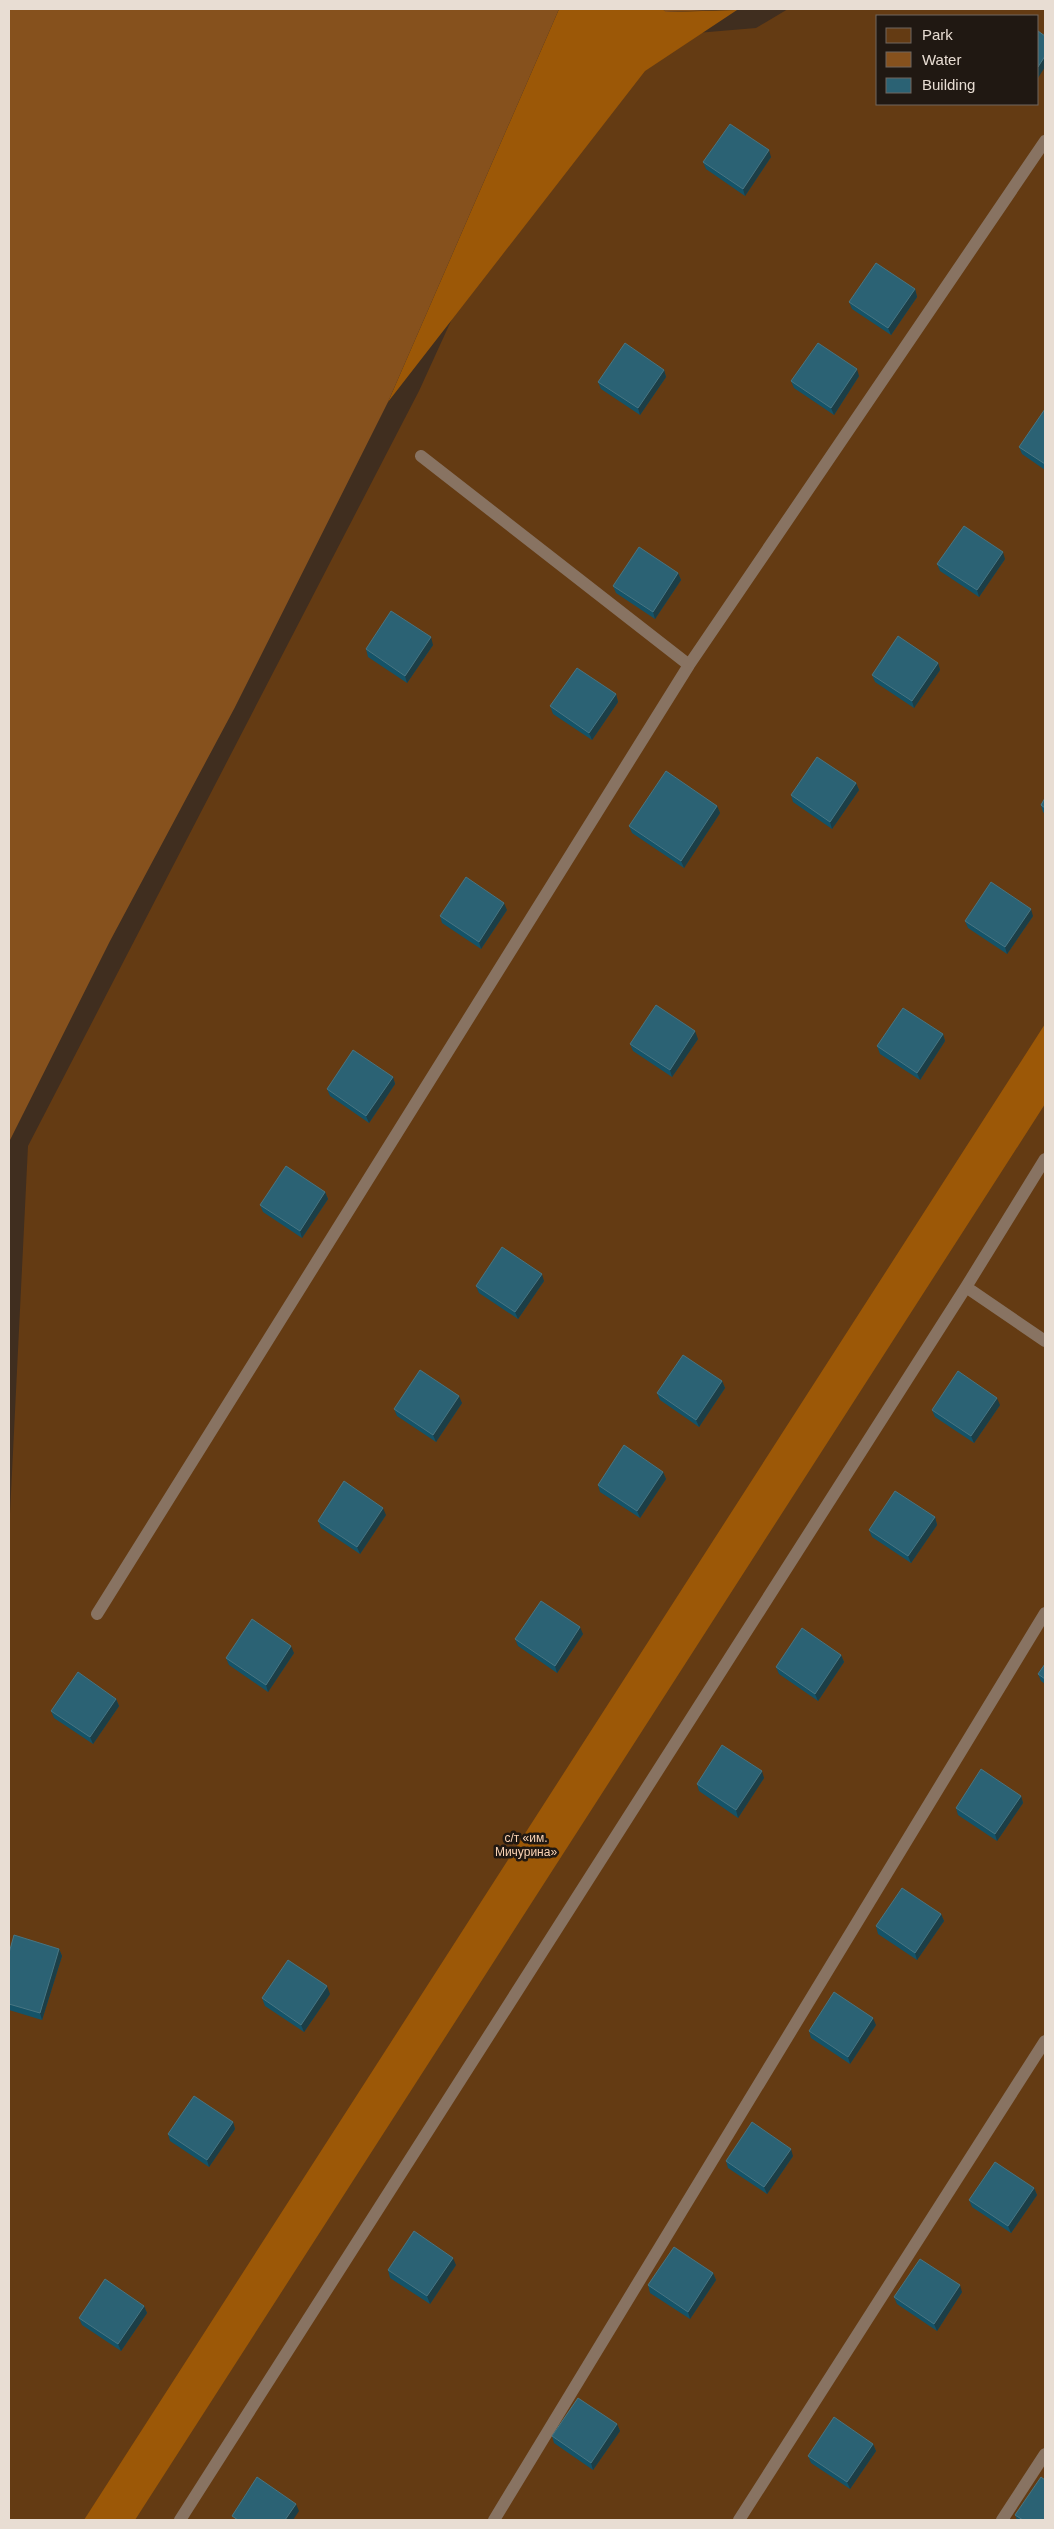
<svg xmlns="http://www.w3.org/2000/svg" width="1054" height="2529" font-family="Arial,sans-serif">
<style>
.green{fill:#643b13;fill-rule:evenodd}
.forest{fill:#9c5807}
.water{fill:#86511d}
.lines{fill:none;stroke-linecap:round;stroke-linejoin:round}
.lane{stroke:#887362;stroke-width:12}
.wall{fill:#145368}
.shaded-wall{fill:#1c3e46}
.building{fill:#2b6274;stroke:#487582}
.labels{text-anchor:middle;stroke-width:5;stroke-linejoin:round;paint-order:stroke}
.park-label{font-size:12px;fill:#fbd4b5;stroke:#201812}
</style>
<rect width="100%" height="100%" fill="#402e1f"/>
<!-- green -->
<path class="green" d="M 788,9 L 1045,9 L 1045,2520 L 9,2520 L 9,1534 L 28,1146 L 419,391 L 578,43 L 756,28 ZM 878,16 L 1038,16 L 1038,104 L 878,104 Z"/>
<!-- forest -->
<path class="forest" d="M 559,9 L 662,9 L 667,12 L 737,10 L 645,71 L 388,402 Z
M 1045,1024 L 1045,1104 L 135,2520 L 84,2520 Z"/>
<!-- water -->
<path class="water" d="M 9,9 L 559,9 L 388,402 L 234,709 L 110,941 L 10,1140 L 9,1169 Z
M 662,9 L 741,9 L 666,12 Z"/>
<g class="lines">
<!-- lane -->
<path class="lane" d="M 421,456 L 689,665
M 966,1287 L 1045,1341
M 97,1614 L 689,665 L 1045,141
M 180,2520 L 966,1287 L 1045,1159
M 494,2520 L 1045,1613
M 739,2520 L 1045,2041
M 1002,2520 L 1045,2454"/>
</g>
<!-- wall -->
<path class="wall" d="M 771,157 L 745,196 L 706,169 L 703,162 Z
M 915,289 L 917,297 L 891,335 L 852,309 L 849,302 Z
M 664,370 L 666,377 L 640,415 L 601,389 L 598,382 Z
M 859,376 L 834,415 L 794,388 L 791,381 Z
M 1045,409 L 1045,470 L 1022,454 L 1019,447 Z
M 1005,559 L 979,597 L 940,571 L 937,564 Z
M 678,573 L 681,580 L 655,619 L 616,593 L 613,586 Z
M 433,645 L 407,683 L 368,657 L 366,649 Z
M 938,663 L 940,670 L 914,708 L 875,682 L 872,675 Z
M 616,694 L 618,702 L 592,740 L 553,714 L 550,706 Z
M 856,783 L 859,790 L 832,829 L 793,802 L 791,795 Z
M 1045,798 L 1045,814 L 1043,812 L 1041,805 Z
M 717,806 L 720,813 L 684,868 L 632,833 L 629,826 Z
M 507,910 L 481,949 L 442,923 L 440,916 Z
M 1033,916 L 1007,954 L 968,928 L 965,921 Z
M 943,1034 L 945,1041 L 920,1080 L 880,1054 L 877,1046 Z
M 698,1039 L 672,1077 L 633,1051 L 630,1044 Z
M 393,1077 L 395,1084 L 369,1123 L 330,1096 L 327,1089 Z
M 325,1192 L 328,1199 L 302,1238 L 263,1212 L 260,1205 Z
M 544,1281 L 518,1319 L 479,1293 L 476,1286 Z
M 722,1381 L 725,1388 L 699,1427 L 660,1400 L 657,1393 Z
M 462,1403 L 436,1442 L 397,1416 L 394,1409 Z
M 1000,1405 L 974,1443 L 935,1417 L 932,1410 Z
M 663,1472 L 666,1479 L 640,1518 L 600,1492 L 598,1485 Z
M 386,1515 L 360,1554 L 321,1528 L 318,1521 Z
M 935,1517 L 937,1525 L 911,1563 L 872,1537 L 869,1530 Z
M 583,1634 L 557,1673 L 518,1646 L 515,1639 Z
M 294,1653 L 268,1692 L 229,1665 L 226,1658 Z
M 841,1655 L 844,1662 L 818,1701 L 779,1674 L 776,1667 Z
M 1045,1664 L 1045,1684 L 1041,1681 L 1038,1674 Z
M 116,1699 L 119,1706 L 93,1744 L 54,1718 L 51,1711 Z
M 764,1778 L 738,1818 L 699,1791 L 697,1784 Z
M 1021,1796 L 1023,1803 L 997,1841 L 958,1815 L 956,1808 Z
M 941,1914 L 944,1921 L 917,1960 L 878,1934 L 876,1926 Z
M 59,1949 L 62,1956 L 42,2020 L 9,2010 L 9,1953 Z
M 330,1994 L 304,2032 L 265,2006 L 262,1998 Z
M 876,2025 L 850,2064 L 811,2038 L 809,2031 Z
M 233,2122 L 235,2129 L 209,2167 L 170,2141 L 168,2134 Z
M 793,2156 L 767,2194 L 728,2168 L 726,2161 Z
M 1034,2188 L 1037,2195 L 1011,2233 L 972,2207 L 969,2200 Z
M 456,2265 L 430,2304 L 390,2278 L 388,2270 Z
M 713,2273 L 716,2280 L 690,2319 L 650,2293 L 648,2285 Z
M 962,2292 L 937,2331 L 897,2304 L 894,2297 Z
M 144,2306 L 147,2313 L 121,2351 L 82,2325 L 79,2318 Z
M 617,2424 L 620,2431 L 593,2470 L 554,2443 L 552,2436 Z
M 873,2444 L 876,2451 L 850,2489 L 811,2463 L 808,2456 Z
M 1015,2515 L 1045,2520 L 1017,2520 Z"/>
<!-- shaded-wall -->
<path class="shaded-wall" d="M 1045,56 L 1045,67 L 1038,78 L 1038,67 Z
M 769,150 L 771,157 L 745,196 L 743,189 Z
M 915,289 L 917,297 L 891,335 L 888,328 Z
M 857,369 L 859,376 L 834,415 L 831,408 Z
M 664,370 L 666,377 L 640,415 L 638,408 Z
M 1003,552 L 1005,559 L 979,597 L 977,590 Z
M 678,573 L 681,580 L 655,619 L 653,612 Z
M 431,637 L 433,645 L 407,683 L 405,676 Z
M 938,663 L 940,670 L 914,708 L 912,701 Z
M 616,694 L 618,702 L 592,740 L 589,733 Z
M 856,783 L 859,790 L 832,829 L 830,822 Z
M 717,806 L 720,813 L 684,868 L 681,861 Z
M 504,903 L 507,910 L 481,949 L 479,942 Z
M 1031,909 L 1033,916 L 1007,954 L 1005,947 Z
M 695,1031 L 698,1039 L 672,1077 L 670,1070 Z
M 943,1034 L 945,1041 L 920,1080 L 917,1073 Z
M 393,1077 L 395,1084 L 369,1123 L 366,1116 Z
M 325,1192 L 328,1199 L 302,1238 L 300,1231 Z
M 542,1274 L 544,1281 L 518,1319 L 515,1312 Z
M 722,1381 L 725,1388 L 699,1427 L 696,1420 Z
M 459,1396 L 462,1403 L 436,1442 L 433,1435 Z
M 997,1398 L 1000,1405 L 974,1443 L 971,1436 Z
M 663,1472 L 666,1479 L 640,1518 L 637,1511 Z
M 383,1508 L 386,1515 L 360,1554 L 357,1547 Z
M 935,1517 L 937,1525 L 911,1563 L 908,1556 Z
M 580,1627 L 583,1634 L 557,1673 L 555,1666 Z
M 291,1646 L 294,1653 L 268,1692 L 266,1685 Z
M 841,1655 L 844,1662 L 818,1701 L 815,1694 Z
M 116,1699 L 119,1706 L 93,1744 L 90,1737 Z
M 762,1771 L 764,1778 L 738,1818 L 736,1810 Z
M 1021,1796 L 1023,1803 L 997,1841 L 995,1834 Z
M 941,1914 L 944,1921 L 917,1960 L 915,1953 Z
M 59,1949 L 62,1956 L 42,2020 L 40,2013 Z
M 327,1986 L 330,1994 L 304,2032 L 301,2025 Z
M 873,2018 L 876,2025 L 850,2064 L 848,2057 Z
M 233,2122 L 235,2129 L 209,2167 L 207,2160 Z
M 791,2149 L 793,2156 L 767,2194 L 764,2187 Z
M 1034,2188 L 1037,2195 L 1011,2233 L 1008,2226 Z
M 453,2258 L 456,2265 L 430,2304 L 427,2296 Z
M 713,2273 L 716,2280 L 690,2319 L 688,2312 Z
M 960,2285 L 962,2292 L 937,2331 L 934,2324 Z
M 144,2306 L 147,2313 L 121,2351 L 118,2344 Z
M 617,2424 L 620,2431 L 593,2470 L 591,2463 Z
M 873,2444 L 876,2451 L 850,2489 L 847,2482 Z
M 296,2504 L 299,2511 L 293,2520 L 285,2520 Z"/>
<!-- building -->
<path class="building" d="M 1038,31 L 1045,36 L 1045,56 L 1038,67 Z
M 730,124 L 769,150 L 743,189 L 703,162 Z
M 876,263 L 915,289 L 888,328 L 849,302 Z
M 625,343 L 664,370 L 638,408 L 598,382 Z
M 818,343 L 857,369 L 831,408 L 791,381 Z
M 1045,409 L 1045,464 L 1019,447 Z
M 964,526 L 1003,552 L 977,590 L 937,564 Z
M 639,547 L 678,573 L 653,612 L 613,586 Z
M 391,611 L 431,637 L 405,676 L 366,649 Z
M 898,636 L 938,663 L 912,701 L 872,675 Z
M 577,668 L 616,694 L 589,733 L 550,706 Z
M 817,757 L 856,783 L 830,822 L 791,795 Z
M 666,771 L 717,806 L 681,861 L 629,826 Z
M 1045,798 L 1045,808 L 1041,805 Z
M 466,877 L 504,903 L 479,942 L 440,916 Z
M 991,882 L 1031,909 L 1005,947 L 965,921 Z
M 656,1005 L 695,1031 L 670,1070 L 630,1044 Z
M 903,1008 L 943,1034 L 917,1073 L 877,1046 Z
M 353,1050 L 393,1077 L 366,1116 L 327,1089 Z
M 286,1166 L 325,1192 L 300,1231 L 260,1205 Z
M 502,1247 L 542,1274 L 515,1312 L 476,1286 Z
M 683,1355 L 722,1381 L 696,1420 L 657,1393 Z
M 420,1370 L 459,1396 L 433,1435 L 394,1409 Z
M 958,1371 L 997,1398 L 971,1436 L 932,1410 Z
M 624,1445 L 663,1472 L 637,1511 L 598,1485 Z
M 344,1481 L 383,1508 L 357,1547 L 318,1521 Z
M 895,1491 L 935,1517 L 908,1556 L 869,1530 Z
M 541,1601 L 580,1627 L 555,1666 L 515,1639 Z
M 252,1619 L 291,1646 L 266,1685 L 226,1658 Z
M 802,1628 L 841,1655 L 815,1694 L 776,1667 Z
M 1045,1664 L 1045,1679 L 1038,1674 Z
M 78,1672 L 116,1699 L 90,1737 L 51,1711 Z
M 722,1745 L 762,1771 L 736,1810 L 697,1784 Z
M 981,1769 L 1021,1796 L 995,1834 L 956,1808 Z
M 902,1888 L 941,1914 L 915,1953 L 876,1926 Z
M 14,1935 L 59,1949 L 40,2013 L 9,2004 L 9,1953 Z
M 288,1960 L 327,1986 L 301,2025 L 262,1998 Z
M 834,1992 L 873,2018 L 848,2057 L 809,2031 Z
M 194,2096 L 233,2122 L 207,2160 L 168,2134 Z
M 752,2122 L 791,2149 L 764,2187 L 726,2161 Z
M 995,2162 L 1034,2188 L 1008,2226 L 969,2200 Z
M 414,2231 L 453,2258 L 427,2296 L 388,2270 Z
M 674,2247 L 713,2273 L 688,2312 L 648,2285 Z
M 920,2259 L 960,2285 L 934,2324 L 894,2297 Z
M 105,2279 L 144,2306 L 118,2344 L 79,2318 Z
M 578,2398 L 617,2424 L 591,2463 L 552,2436 Z
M 834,2417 L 873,2444 L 847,2482 L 808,2456 Z
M 257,2477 L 296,2504 L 285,2520 L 238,2520 L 232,2516 Z
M 1041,2477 L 1045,2480 L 1045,2520 L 1023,2520 L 1015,2515 Z"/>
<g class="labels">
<!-- park labels -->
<g class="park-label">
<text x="526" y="1842">с/т «им.<tspan x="526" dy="14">Мичурина»</tspan></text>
</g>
</g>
<!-- border -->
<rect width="1054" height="2529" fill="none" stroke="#e8ddd3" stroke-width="20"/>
<!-- legend -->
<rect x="876" y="15" width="162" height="90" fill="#201812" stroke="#70675f"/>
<rect x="886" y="28" width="25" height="15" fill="#643b13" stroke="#70675f"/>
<text x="922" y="40" font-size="15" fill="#e8ddd3">Park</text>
<rect x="886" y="52" width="25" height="15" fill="#86511d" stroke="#70675f"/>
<text x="922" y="65" font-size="15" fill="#e8ddd3">Water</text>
<rect x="886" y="78" width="25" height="15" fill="#2b6274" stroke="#70675f"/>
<text x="922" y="90" font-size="15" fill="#e8ddd3">Building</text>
</svg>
